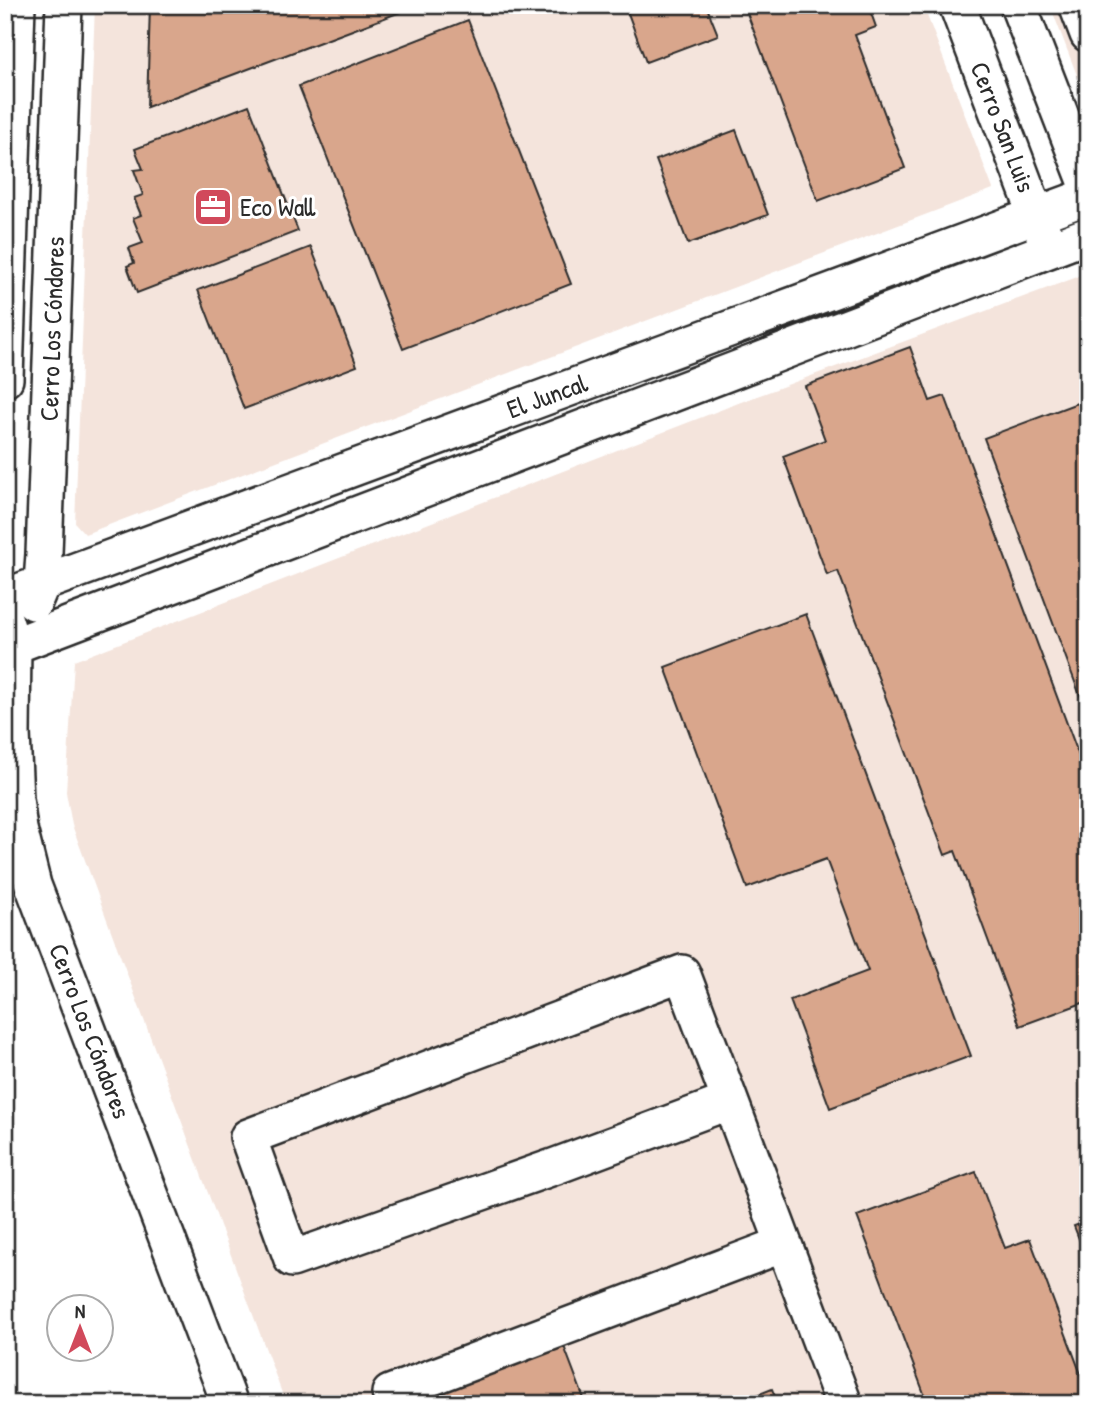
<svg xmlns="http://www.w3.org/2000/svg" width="1093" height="1409" font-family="'Patrick Hand',sans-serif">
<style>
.built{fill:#f4e4dc}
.building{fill:#d9a68c;stroke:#2b2b2b;stroke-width:2}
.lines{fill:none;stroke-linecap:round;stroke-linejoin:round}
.minor-casing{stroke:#2b2b2b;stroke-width:40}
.minor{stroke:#fff;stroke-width:35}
.labels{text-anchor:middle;stroke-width:6;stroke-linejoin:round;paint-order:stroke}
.street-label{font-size:26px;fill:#2b2b2b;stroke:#fff}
.poi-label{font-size:26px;fill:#2b2b2b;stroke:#fff;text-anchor:start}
</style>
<rect width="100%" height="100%" fill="#fff"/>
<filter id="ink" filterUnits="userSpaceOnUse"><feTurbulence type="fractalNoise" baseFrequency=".0143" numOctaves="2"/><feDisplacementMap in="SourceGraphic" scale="14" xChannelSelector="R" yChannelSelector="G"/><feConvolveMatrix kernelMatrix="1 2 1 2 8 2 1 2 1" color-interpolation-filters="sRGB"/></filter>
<g filter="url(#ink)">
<!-- built -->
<path class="built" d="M 95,5 L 923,5 L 993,189 L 85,534 L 75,523 Z
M 1050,5 L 1088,5 L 1088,104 Z
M 1088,273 L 1088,1404 L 286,1404 L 72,825 L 66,792 L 74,661 L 741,402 Z"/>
<!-- building -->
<path class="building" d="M 150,5 L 419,5 L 147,107 Z
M 625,5 L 706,5 L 718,35 L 646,62 Z
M 744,5 L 868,5 L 876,27 L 855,35 L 905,168 L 818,201 Z
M 468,20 L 571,284 L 403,349 L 299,86 Z
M 249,105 L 298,231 L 137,293 L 127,266 L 134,263 L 129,248 L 143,243 L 133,218 L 141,215 L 134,198 L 143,195 L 134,170 L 143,169 L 135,149 Z
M 736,130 L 768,215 L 688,244 L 656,160 Z
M 311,247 L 357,366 L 244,409 L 198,290 Z
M 910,347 L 930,401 L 945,396 L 1088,780 L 1088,1001 L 1020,1026 L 955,851 L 945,855 L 838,571 L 827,575 L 783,456 L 825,440 L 805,386 Z
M 1088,399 L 1088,717 L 984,438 Z
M 806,614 L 971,1056 L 830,1108 L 790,1000 L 868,971 L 826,859 L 747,888 L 665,667 Z
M 976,1172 L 1005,1248 L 1030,1239 L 1088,1393 L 1088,1404 L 928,1404 L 857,1216 Z
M 1088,1221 L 1088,1262 L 1074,1226 Z
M 562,1341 L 586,1404 L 412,1404 L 500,1371 L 498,1365 Z
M 772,1389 L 778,1404 L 734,1404 Z"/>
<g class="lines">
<defs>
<path id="minor" d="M 957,5 L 1045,238
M 1018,5 L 1088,186
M 1077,5 L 1088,34
M 5,379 L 17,5
M 5,597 L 1088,196
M 34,602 L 42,583 L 44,554 L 64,5
M 5,621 L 13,646 L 12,733 L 15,799 L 19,829 L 33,885 L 230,1404
M 5,649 L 1088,235
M 730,1101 L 556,1166 L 292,1259 L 248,1137 L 682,973 L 844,1404
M 390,1393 L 784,1244"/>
</defs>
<!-- minor casing -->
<use href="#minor" class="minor-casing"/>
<!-- minor -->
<use href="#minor" class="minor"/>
</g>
</g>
<!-- icons -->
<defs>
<symbol id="office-square" viewBox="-11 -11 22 22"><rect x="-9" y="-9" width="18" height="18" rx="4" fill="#d1495b" stroke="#fff"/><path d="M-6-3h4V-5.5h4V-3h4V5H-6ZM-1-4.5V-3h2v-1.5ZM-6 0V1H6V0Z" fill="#fff"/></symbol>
</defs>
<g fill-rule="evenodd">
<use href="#office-square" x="191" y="185" width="44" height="44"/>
</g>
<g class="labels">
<!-- street labels -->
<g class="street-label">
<text transform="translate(1003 127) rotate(69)" y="9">Cerro San Luis</text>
<text transform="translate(52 329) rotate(-88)" y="9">Cerro Los Cóndores</text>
<text transform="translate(547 396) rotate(-20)" y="9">El Juncal</text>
<text transform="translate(90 1031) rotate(69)" y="9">Cerro Los Cóndores</text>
</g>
<!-- poi labels -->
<g class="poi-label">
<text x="240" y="216">Eco Wall</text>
</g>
</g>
<!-- margin -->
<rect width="1093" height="1409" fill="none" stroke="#fff" stroke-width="28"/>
<rect x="14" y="14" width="1065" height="1381" fill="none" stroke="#2b2b2b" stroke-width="2.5" filter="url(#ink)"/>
<!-- north arrow -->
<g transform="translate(80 1328)"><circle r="33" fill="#ffffff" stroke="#aaaaaa" stroke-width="2"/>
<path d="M0-5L12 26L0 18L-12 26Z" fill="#d1495b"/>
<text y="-10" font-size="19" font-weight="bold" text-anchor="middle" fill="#2b2b2b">N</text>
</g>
</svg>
